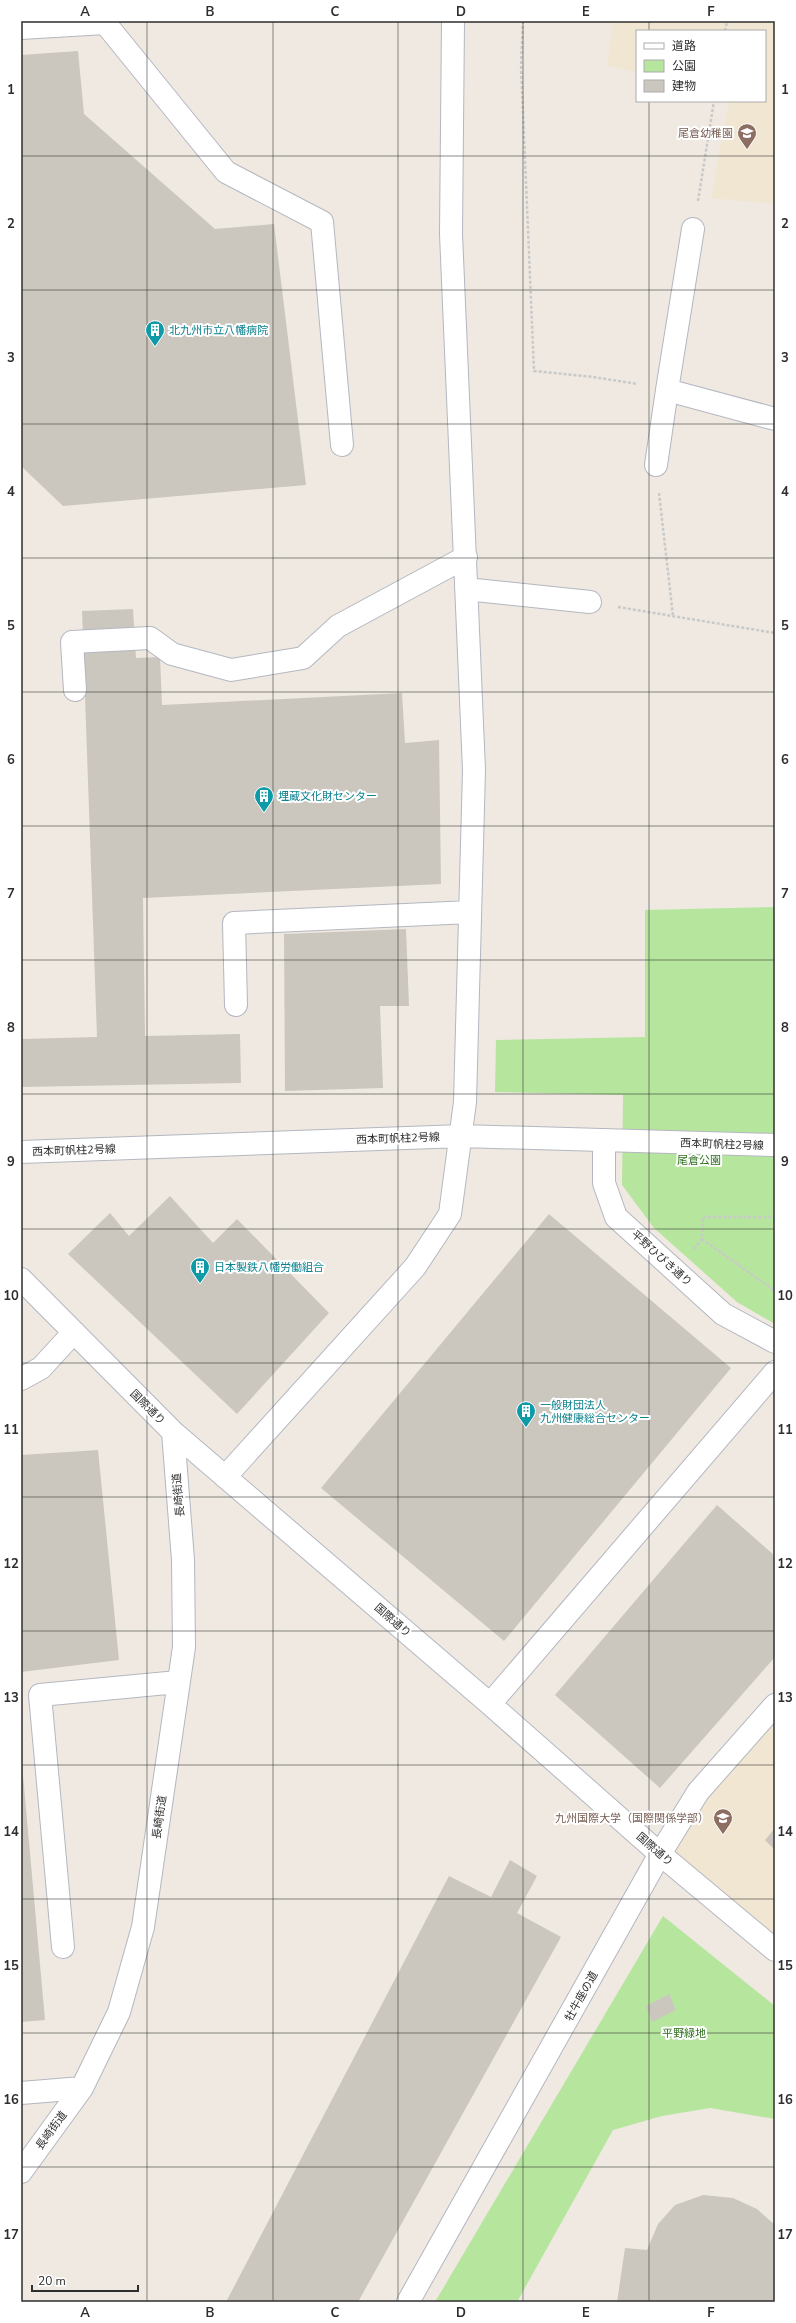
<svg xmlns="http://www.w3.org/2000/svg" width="796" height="2323" font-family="'Nunito Sans','Noto Sans JP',sans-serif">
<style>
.education{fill:#f0e6d1}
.green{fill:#b6e59e}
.building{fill:#cbc7bf}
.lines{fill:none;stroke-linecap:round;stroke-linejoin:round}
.minor-casing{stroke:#b4b7c1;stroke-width:24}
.path{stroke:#c9c9c9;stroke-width:2.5;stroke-dasharray:3 2;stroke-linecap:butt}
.minor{stroke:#fff;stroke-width:22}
.grid{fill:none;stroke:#2e2e2e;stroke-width:1;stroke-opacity:0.55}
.labels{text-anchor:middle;stroke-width:4;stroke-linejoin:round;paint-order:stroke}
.education-label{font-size:11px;fill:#785e54;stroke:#fff;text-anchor:end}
.culture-label{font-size:11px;fill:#0d838f;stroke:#fff;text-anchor:start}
.street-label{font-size:11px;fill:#2e2e2e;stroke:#fff}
.park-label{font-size:11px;fill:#2c6e1b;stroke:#fff}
.neatline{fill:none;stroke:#2e2e2e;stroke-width:1.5}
.grid-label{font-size:13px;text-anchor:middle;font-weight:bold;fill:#2e2e2e}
</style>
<rect width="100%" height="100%" fill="#efe9e1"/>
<!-- education -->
<path class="education" d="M 613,21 L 763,21 L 775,24 L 775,204 L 711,198 L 729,101 L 765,101 L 765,31 L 637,31 L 637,72 L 607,66 Z
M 775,1705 L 775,1950 L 660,1854 Z"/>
<!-- green -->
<path class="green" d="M 775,907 L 775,1324 L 737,1302 L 654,1228 L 622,1185 L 623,1095 L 495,1092 L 496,1040 L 645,1037 L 645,910 Z
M 663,1916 L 775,2006 L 775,2119 L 710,2108 L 662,2116 L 613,2130 L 517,2302 L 435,2302 Z"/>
<!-- building -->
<path class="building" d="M 78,51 L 84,114 L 215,229 L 274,224 L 306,485 L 63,506 L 21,466 L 21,55 Z
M 133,609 L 136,658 L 160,657 L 162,705 L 402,693 L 405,743 L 439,740 L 441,884 L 143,898 L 145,1036 L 240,1034 L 241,1083 L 21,1087 L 21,1039 L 97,1037 L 82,611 Z
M 406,929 L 409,1006 L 380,1006 L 383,1088 L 285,1091 L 284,934 Z
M 170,1196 L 213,1243 L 237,1219 L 329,1313 L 237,1414 L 68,1254 L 110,1213 L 129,1236 Z
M 549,1214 L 731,1368 L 504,1641 L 321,1488 Z
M 98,1450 L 119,1660 L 21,1672 L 21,1455 Z
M 717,1505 L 775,1556 L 775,1657 L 660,1788 L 555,1695 Z
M 21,1753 L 45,2020 L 21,2022 Z
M 775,1828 L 775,1850 L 765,1840 Z
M 510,1860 L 537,1876 L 517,1913 L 561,1937 L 358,2302 L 226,2302 L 449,1876 L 491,1897 Z
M 669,1994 L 676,2010 L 652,2022 L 646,2006 Z
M 703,2195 L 733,2198 L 757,2209 L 775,2225 L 775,2302 L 617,2302 L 625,2248 L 647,2250 L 658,2224 L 675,2205 Z"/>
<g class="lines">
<defs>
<path id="minor" d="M 21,28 L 105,23 L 226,172 L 322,222 L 342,445
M 693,229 L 667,390 L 775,419
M 656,465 L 667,390
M 466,589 L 590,602
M 75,690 L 72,642 L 150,638 L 172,654 L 231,670 L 303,658 L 338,626 L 466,557
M 236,1005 L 234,923 L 470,912
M 604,1140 L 604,1183 L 616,1217 L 723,1314 L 775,1342
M 21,1152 L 462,1136 L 775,1145
M 21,1279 L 173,1432 L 490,1704 L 660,1854 L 775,1950
M 21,1379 L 41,1368 L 74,1332
M 225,1477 L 415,1267 L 450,1214 L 465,1102 L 474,770 L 451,234 L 453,21
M 490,1704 L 775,1372
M 63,1947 L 40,1695 L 178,1682
M 21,2093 L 82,2088
M 21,2172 L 82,2088 L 119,2012 L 143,1927 L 184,1647 L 183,1560 L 173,1432
M 408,2302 L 660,1854 L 698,1792 L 775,1705"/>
</defs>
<!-- minor casing -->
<use href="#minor" class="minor-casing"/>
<!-- path -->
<path class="path" d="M 523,21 L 521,65 L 534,371 L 593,377 L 638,384
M 725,31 L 727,21
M 698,201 L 714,101
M 659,493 L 673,616
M 618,607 L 775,633
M 702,1239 L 775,1291
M 694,1249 L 702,1239 L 703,1217 L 775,1217"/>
<!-- minor -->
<use href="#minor" class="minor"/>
</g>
<!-- grid -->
<path class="grid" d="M 147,21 L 147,2302M 273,21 L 273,2302M 398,21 L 398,2302M 523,21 L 523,2302M 649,21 L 649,31M 649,101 L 649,2302M 21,156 L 775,156M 21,290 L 775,290M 21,424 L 775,424M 21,558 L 775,558M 21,692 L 775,692M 21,826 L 775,826M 21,960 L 775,960M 21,1094 L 775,1094M 21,1229 L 775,1229M 21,1363 L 775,1363M 21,1497 L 775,1497M 21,1631 L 775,1631M 21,1765 L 775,1765M 21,1899 L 775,1899M 21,2033 L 775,2033M 21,2167 L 775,2167"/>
<!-- icons -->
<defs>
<symbol id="school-pin" viewBox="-11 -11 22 30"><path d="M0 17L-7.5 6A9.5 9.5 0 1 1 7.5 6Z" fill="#8d6e63" stroke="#fff"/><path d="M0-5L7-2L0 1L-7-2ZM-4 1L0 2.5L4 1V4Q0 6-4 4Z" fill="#fff"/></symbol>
<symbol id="building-pin" viewBox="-11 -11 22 30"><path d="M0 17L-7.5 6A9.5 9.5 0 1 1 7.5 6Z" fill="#0f9aa8" stroke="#fff"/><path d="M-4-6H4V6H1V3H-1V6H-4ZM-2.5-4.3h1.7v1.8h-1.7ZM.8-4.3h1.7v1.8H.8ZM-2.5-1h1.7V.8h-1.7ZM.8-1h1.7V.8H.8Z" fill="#fff"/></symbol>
<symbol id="university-pin" viewBox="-11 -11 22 30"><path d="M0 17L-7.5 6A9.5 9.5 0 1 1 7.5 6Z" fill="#8d6e63" stroke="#fff"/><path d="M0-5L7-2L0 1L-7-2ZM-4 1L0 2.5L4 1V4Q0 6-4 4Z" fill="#fff"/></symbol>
</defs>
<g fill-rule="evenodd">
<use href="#school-pin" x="736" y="122" width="22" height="30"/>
<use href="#building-pin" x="144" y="319" width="22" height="30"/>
<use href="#building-pin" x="253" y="785" width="22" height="30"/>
<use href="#building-pin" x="189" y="1256" width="22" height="30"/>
<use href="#building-pin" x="515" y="1400" width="22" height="30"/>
<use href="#university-pin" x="712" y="1807" width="22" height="30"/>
</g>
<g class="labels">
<!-- education labels -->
<g class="education-label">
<text x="733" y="137">尾倉幼稚園</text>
<text x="709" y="1822">九州国際大学（国際関係学部）</text>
</g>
<!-- culture labels -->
<g class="culture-label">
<text x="169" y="334">北九州市立八幡病院</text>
<text x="278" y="800">埋蔵文化財センター</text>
<text x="214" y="1271">日本製鉄八幡労働組合</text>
<text x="540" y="1409">一般財団法人<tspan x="540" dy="13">九州健康総合センター</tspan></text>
</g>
<!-- street labels -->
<g class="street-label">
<text transform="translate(398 1138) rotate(-2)" y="4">西本町帆柱2号線</text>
<text transform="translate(722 1144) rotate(2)" y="4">西本町帆柱2号線</text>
<text transform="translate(74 1150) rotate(-2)" y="4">西本町帆柱2号線</text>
<text transform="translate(662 1258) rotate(42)" y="4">平野ひびき通り</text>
<text transform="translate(148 1407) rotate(45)" y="4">国際通り</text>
<text transform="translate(178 1495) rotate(-95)" y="4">長崎街道</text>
<text transform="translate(393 1620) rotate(41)" y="4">国際通り</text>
<text transform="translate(159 1817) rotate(-82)" y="4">長崎街道</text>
<text transform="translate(655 1849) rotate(41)" y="4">国際通り</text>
<text transform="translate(581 1996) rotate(-61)" y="4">牡牛座の道</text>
<text transform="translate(51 2130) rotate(-54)" y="4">長崎街道</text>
</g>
<!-- park labels -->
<g class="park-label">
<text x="699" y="1164">尾倉公園</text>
<text x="684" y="2037">平野緑地</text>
</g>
</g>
<!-- border -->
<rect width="796" height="2323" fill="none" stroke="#ffffff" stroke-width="44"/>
<!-- legend -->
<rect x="636" y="30" width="130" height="72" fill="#ffffff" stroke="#ababab"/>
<rect x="644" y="43" width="20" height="6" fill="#ffffff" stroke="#ababab"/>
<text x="672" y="50" font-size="12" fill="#2e2e2e">道路</text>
<rect x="644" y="60" width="20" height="12" fill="#b6e59e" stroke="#ababab"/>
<text x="672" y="70" font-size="12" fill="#2e2e2e">公園</text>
<rect x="644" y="80" width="20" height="12" fill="#cbc7bf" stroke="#ababab"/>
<text x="672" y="90" font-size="12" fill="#2e2e2e">建物</text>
<!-- scale -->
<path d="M32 2285v6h106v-6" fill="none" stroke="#2e2e2e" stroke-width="2"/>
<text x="38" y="2285" font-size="12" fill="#2e2e2e" stroke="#ffffff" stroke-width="3" paint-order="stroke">20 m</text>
<rect x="22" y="22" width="752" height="2279" class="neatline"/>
<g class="grid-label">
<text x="85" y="16">A</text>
<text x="210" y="16">B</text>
<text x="335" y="16">C</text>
<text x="461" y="16">D</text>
<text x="586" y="16">E</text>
<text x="711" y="16">F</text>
<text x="11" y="94">1</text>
<text x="785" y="94">1</text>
<text x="11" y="228">2</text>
<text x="785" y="228">2</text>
<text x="11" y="362">3</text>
<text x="785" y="362">3</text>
<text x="11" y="496">4</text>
<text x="785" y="496">4</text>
<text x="11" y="630">5</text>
<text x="785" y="630">5</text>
<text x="11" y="764">6</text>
<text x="785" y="764">6</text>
<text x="11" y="898">7</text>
<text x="785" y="898">7</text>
<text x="11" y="1032">8</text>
<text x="785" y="1032">8</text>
<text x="11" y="1166">9</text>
<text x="785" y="1166">9</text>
<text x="11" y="1300">10</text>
<text x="785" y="1300">10</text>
<text x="11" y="1434">11</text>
<text x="785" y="1434">11</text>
<text x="11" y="1568">12</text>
<text x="785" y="1568">12</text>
<text x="11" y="1702">13</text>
<text x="785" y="1702">13</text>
<text x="11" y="1836">14</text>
<text x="785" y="1836">14</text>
<text x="11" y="1970">15</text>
<text x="785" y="1970">15</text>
<text x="11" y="2104">16</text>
<text x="785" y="2104">16</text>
<text x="11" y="2239">17</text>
<text x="785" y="2239">17</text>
<text x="85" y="2317">A</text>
<text x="210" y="2317">B</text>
<text x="335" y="2317">C</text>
<text x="461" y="2317">D</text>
<text x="586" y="2317">E</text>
<text x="711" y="2317">F</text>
</g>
</svg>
